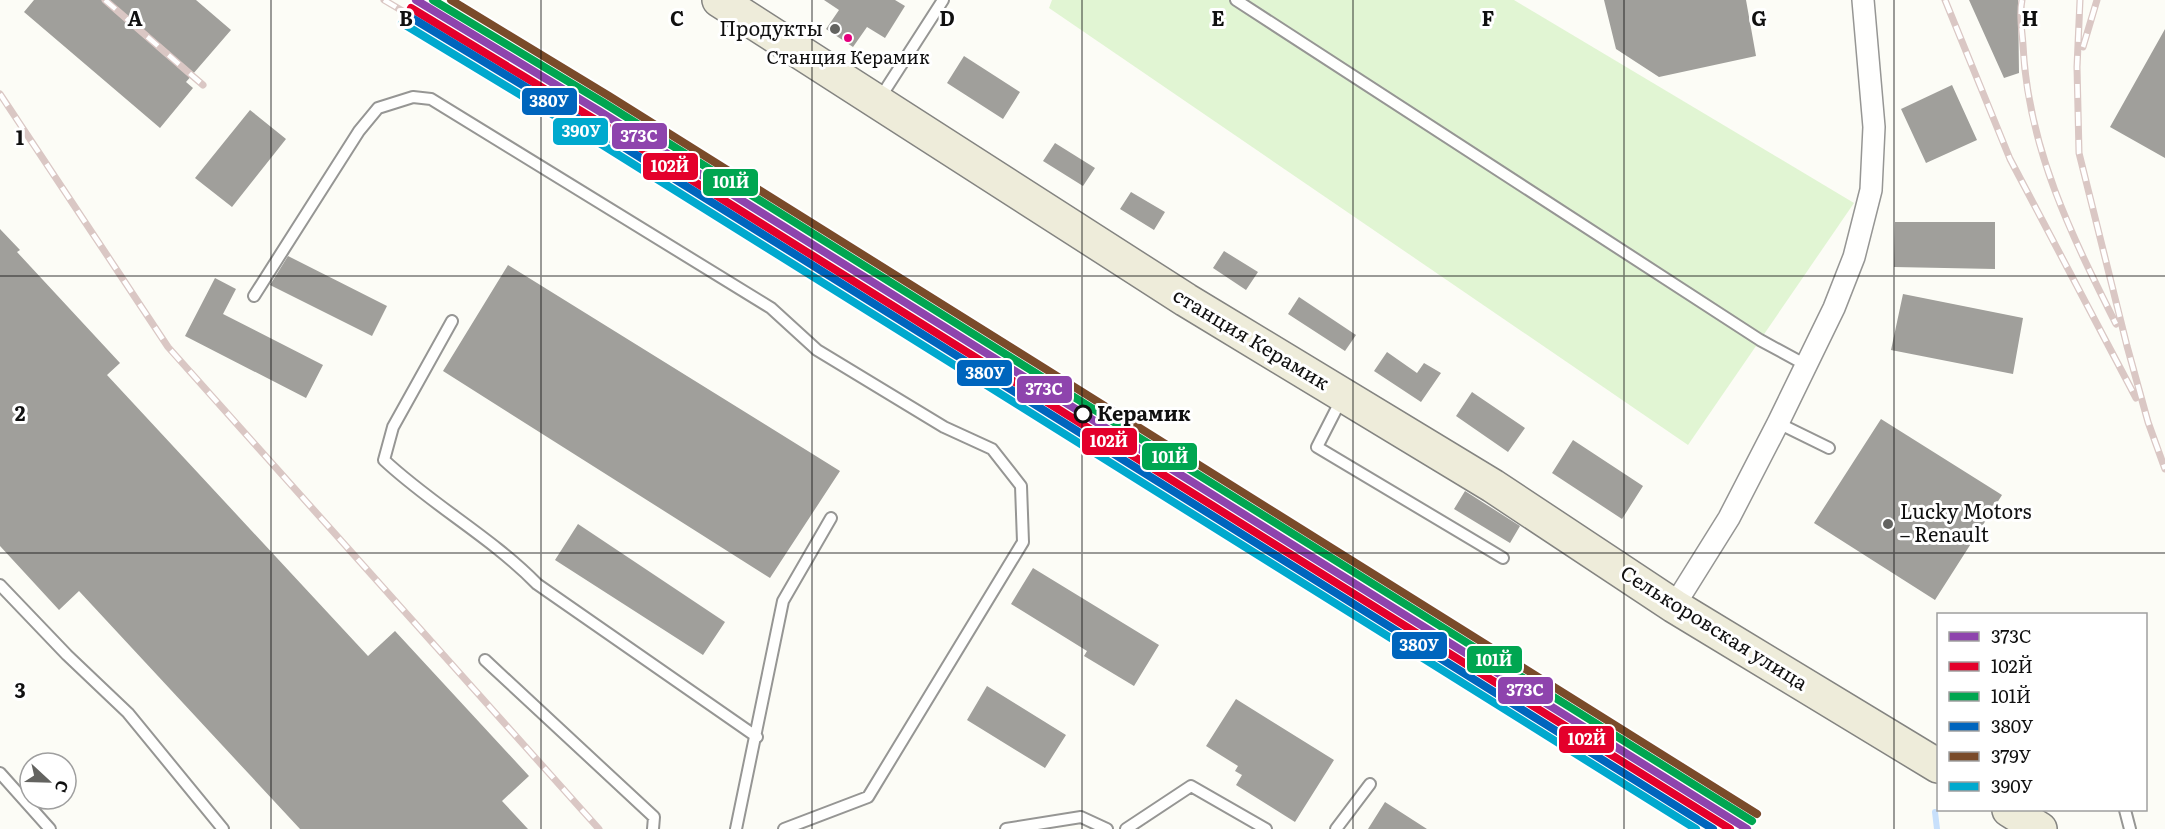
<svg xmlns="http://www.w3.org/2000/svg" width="2165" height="829" font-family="Literata,serif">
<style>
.green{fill:#e1f5d3}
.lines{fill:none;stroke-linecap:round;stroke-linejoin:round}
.stream{stroke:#c8e0fb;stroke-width:6}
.building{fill:#a09f9b}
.service-casing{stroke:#969694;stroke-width:14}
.minor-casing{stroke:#969694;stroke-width:24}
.primary-casing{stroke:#848481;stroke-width:36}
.service{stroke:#fffffe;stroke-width:10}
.minor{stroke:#fffffe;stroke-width:21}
.primary{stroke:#eeecda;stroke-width:33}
.rail-casing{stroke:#dac7c4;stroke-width:7}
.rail{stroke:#fff;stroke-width:4.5;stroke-dasharray:14;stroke-linecap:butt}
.rail-1-casing{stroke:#fff;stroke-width:12}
.rail-2-casing{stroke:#fff;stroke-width:12}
.rail-3-casing{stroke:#fff;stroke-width:12}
.rail-4-casing{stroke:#fff;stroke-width:12}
.rail-5-casing{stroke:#fff;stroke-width:12}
.rail-6-casing{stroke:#fff;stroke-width:12}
.rail-1{stroke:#8e44ad;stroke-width:8}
.rail-2{stroke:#e4002b;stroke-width:8}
.rail-3{stroke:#00a651;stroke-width:8}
.rail-4{stroke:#0065bd;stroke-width:8}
.rail-5{stroke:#7a4b2a;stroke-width:8}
.rail-6{stroke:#00a9ce;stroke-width:8}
.grid{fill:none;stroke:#101010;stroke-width:1.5;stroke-opacity:0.55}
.poi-dot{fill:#636360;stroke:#fff;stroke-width:2}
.bus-dot{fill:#e5007d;stroke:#fff;stroke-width:2}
.stop-dot{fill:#fff;stroke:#101010;stroke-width:3}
.labels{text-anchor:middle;stroke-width:6;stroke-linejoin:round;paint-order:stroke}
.bus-label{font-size:18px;fill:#101010;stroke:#fff}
.poi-label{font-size:20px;fill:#101010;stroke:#fff;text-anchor:end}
.street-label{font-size:20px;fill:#101010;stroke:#fff}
.stop-label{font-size:20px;font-weight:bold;fill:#101010;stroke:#fff;text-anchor:start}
.grid-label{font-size:20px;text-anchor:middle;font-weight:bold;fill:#101010;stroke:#fff;stroke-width:6;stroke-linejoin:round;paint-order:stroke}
.line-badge{stroke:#fff;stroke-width:2}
.badge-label{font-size:16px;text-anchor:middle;font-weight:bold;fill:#fff}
</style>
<rect width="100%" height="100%" fill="#fcfcf6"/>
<!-- green -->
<path class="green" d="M 1052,0 L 1514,0 L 1854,203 L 1688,445 L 1049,8 Z"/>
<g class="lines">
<!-- stream -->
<path class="stream" d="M 1935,812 L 1937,829"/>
</g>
<!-- building -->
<path class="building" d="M 34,0 L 196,0 L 231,30 L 186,82 L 193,88 L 160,128 L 24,12 Z
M 824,0 L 895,0 L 905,6 L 885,38 L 867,27 L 853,47 L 826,29 L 839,10 Z
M 1604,0 L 1746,0 L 1756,56 L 1659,77 L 1616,49 Z
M 1969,0 L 2018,0 L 2019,73 L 2004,78 Z
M 2165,29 L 2165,158 L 2110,127 Z
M 964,56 L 1020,92 L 1003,119 L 947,83 Z
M 1952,85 L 1977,140 L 1926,163 L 1901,109 Z
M 250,110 L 286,139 L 232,207 L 195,178 Z
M 1055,143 L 1095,168 L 1083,186 L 1043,161 Z
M 1131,192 L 1165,212 L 1154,230 L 1120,209 Z
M 1895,222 L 1995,222 L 1995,269 L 1894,267 Z
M 0,229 L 20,250 L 17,252 L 120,363 L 107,375 L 368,656 L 395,631 L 529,776 L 502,801 L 528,829 L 300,829 L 79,591 L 59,610 L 0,546 Z
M 1224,251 L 1258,272 L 1246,290 L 1213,268 Z
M 288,256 L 387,306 L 372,336 L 270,285 Z
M 508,265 L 840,471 L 770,578 L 443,371 Z
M 215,278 L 236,289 L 223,314 L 323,365 L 306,398 L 185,336 Z
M 1903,294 L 2023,318 L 2013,374 L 1891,350 Z
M 1299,297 L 1356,335 L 1345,351 L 1288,314 Z
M 1387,352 L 1417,373 L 1424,363 L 1441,373 L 1421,402 L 1374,371 Z
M 1472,392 L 1525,428 L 1508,452 L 1456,416 Z
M 1881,419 L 2002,495 L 1935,600 L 1814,523 Z
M 1573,440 L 1643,486 L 1622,519 L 1552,473 Z
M 1465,491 L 1520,526 L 1510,543 L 1454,509 Z
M 578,524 L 725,622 L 703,655 L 555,560 Z
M 1033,568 L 1159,645 L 1134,686 L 1084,656 L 1087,651 L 1011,604 Z
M 987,686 L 1066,735 L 1045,768 L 967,720 Z
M 1236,699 L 1334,760 L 1295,822 L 1236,785 L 1242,775 L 1235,771 L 1238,766 L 1206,746 Z
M 1385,802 L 1427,829 L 1368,829 Z"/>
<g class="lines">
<defs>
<path id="service" d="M 1236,0 L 1760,340 L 1806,365
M 880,98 L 943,0
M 254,296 L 359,131 L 378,108 L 413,97 L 431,99 L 771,308 L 817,350 L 944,427 L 992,449 L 1021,486 L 1023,542 L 868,797 L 784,829
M 452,321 L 393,427 L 384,460 C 432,505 491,537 537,584 L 757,737
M 1342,398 L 1317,447 L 1503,558
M 1778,423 L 1829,448
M 0,585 L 67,655 L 128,713 L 223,829
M 485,660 L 654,817 L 653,829
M 0,773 L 50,829
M 2125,810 L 2130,829
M 736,829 L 783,601 L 831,518
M 1006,829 L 1081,817 L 1107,829
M 1126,829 L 1191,786 L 1266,829
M 1336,829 L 1370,784"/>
<path id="minor" d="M 1674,606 L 1729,518 L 1778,423 L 1834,308 L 1854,257 L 1871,190 L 1874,127 L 1863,0"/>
<path id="primary" d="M 719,0 L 1186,300 L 1493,486 L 1674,606 L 1938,766
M 2009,810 L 2040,829"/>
</defs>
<!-- service casing -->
<use href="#service" class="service-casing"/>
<!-- minor casing -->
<use href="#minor" class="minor-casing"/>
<!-- primary casing -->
<use href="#primary" class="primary-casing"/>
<!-- service -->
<use href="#service" class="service"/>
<!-- minor -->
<use href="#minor" class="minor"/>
<!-- primary -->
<use href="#primary" class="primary"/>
<defs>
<path id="rail" d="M 105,0 L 203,85
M 384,0 L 506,72
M 1945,0 L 2010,159 L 2136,398
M 2022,0 C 2019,14 2022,31 2023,45 C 2028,148 2071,234 2116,324
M 2080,0 L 2077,67 L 2079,153 L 2127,346 L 2148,422 L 2165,469
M 2083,47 L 2097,0
M 0,94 L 168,347 L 599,829"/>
</defs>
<!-- rail casing -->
<use href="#rail" class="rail-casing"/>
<!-- rail -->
<use href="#rail" class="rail"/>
<defs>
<path id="rail-1" d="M 416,0 L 599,111 L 1747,829"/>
<path id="rail-2" d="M 411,8 L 594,119 L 1730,829"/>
<path id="rail-3" d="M 433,0 L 604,103 L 1752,821"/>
<path id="rail-4" d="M 407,15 L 590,126 L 1713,829"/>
<path id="rail-5" d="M 451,0 L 609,96 L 1757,814"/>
<path id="rail-6" d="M 402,23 L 585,134 L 1696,829"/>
</defs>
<!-- rail-1 casing -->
<use href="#rail-1" class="rail-1-casing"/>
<!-- rail-2 casing -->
<use href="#rail-2" class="rail-2-casing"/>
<!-- rail-3 casing -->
<use href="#rail-3" class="rail-3-casing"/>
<!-- rail-4 casing -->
<use href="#rail-4" class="rail-4-casing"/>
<!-- rail-5 casing -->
<use href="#rail-5" class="rail-5-casing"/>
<!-- rail-6 casing -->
<use href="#rail-6" class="rail-6-casing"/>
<!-- rail-1 -->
<use href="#rail-1" class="rail-1"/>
<!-- rail-2 -->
<use href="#rail-2" class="rail-2"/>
<!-- rail-3 -->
<use href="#rail-3" class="rail-3"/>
<!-- rail-4 -->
<use href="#rail-4" class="rail-4"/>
<!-- rail-5 -->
<use href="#rail-5" class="rail-5"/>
<!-- rail-6 -->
<use href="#rail-6" class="rail-6"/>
</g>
<!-- grid -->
<path class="grid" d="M 271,0 L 271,829M 541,0 L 541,829M 812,0 L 812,829M 1082,0 L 1082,829M 1353,0 L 1353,829M 1624,0 L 1624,829M 1894,0 L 1894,829M 0,276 L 2165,276M 0,553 L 2165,553"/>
<!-- markers -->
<g class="poi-dot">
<circle cx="835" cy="29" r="6"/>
<circle cx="1888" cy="524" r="6"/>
</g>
<circle class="bus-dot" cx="848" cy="38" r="5"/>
<circle class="stop-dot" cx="1083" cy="414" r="8"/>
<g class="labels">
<!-- bus labels -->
<g class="bus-label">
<text x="848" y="64">Станция Керамик</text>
</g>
<!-- poi labels -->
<g class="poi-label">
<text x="823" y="36">Продукты</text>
<text x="1900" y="519" text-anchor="start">Lucky Motors<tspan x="1900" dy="23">– Renault</tspan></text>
</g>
<!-- street labels -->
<g class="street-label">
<text transform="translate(1251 339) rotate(31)" y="7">станция Керамик</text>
<text transform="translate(1714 628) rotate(32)" y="7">Селькоровская улица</text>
</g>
<!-- stop labels -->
<g class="stop-label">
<text x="1097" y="421">Керамик</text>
</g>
</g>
<g class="grid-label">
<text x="135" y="26">A</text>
<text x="406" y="26">B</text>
<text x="677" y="26">C</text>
<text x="947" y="26">D</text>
<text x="1218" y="26">E</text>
<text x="1488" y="26">F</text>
<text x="1759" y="26">G</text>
<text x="2030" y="26">H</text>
<text x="20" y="145">1</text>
<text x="20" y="421">2</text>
<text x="20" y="698">3</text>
</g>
<g class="line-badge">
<rect x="521" y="87" width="57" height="29" rx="6" fill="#0065bd"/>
<rect x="552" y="117" width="57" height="29" rx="6" fill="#00a9ce"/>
<rect x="611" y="122" width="57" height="28" rx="6" fill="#8e44ad"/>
<rect x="642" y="152" width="57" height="29" rx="6" fill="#e4002b"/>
<rect x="702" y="168" width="57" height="29" rx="6" fill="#00a651"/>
<rect x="956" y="359" width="57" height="28" rx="6" fill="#0065bd"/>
<rect x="1016" y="375" width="57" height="29" rx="6" fill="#8e44ad"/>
<rect x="1081" y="427" width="57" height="29" rx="6" fill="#e4002b"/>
<rect x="1141" y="442" width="57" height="29" rx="6" fill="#00a651"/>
<rect x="1391" y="631" width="57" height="29" rx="6" fill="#0065bd"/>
<rect x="1466" y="645" width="57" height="29" rx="6" fill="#00a651"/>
<rect x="1497" y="676" width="57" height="29" rx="6" fill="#8e44ad"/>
<rect x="1558" y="725" width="57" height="29" rx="6" fill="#e4002b"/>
</g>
<g class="badge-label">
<text x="549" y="107">380У</text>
<text x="581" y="137">390У</text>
<text x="639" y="142">373C</text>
<text x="670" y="172">102Й</text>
<text x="731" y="188">101Й</text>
<text x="985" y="379">380У</text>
<text x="1044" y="395">373C</text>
<text x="1109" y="447">102Й</text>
<text x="1170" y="463">101Й</text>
<text x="1419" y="651">380У</text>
<text x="1494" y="666">101Й</text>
<text x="1525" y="696">373C</text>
<text x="1587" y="745">102Й</text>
</g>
<!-- legend -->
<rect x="1937" y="613" width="210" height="198" fill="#ffffff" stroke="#9f9f9f" stroke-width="1.5"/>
<rect x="1949" y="632" width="30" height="9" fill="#8e44ad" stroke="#9f9f9f" stroke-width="1.5"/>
<text x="1991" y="643" font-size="18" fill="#101010">373C</text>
<rect x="1949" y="662" width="30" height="9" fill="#e4002b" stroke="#9f9f9f" stroke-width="1.5"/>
<text x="1991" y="673" font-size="18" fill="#101010">102Й</text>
<rect x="1949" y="692" width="30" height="9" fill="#00a651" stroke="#9f9f9f" stroke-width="1.5"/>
<text x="1991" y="703" font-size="18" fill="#101010">101Й</text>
<rect x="1949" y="722" width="30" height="9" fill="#0065bd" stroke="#9f9f9f" stroke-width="1.5"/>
<text x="1991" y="733" font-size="18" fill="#101010">380У</text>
<rect x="1949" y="752" width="30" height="9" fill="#7a4b2a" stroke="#9f9f9f" stroke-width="1.5"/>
<text x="1991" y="763" font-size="18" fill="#101010">379У</text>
<rect x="1949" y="782" width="30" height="9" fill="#00a9ce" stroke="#9f9f9f" stroke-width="1.5"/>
<text x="1991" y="793" font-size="18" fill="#101010">390У</text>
<!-- north arrow -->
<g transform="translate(48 781) rotate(112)"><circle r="28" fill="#ffffff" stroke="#9f9f9f" stroke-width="1.5"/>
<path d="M0-4.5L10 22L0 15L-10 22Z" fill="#636360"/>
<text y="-9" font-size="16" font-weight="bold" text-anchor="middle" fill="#101010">С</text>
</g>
</svg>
